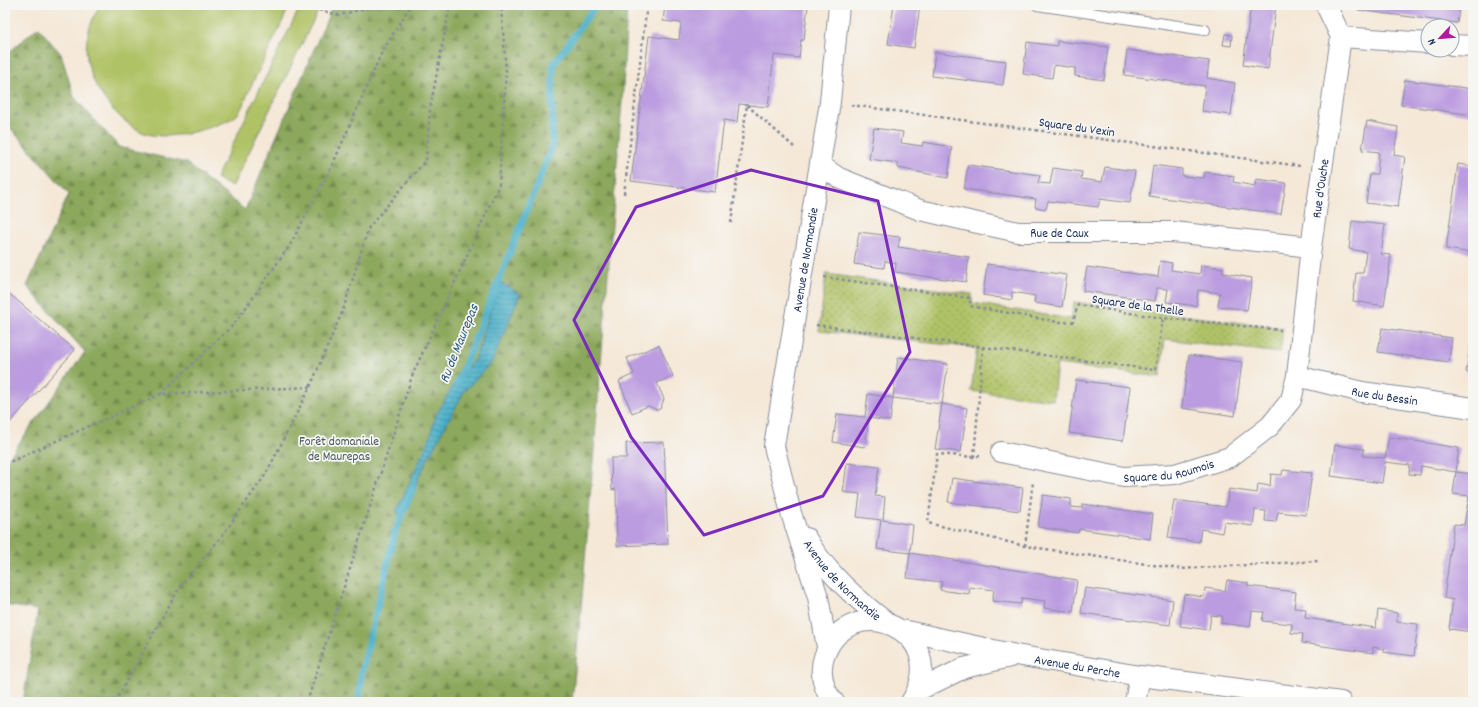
<svg xmlns="http://www.w3.org/2000/svg" width="1478" height="707" font-family="Dekko,sans-serif">
<style>
.grass{fill:url(#grass-dots);stroke:#667862}
.forest{fill:url(#forest-firs);stroke:#546c5c}
.pitch{fill:#b0c266;stroke:#667862}
.water{fill:url(#water-rules);stroke:#316e92}
.lines{fill:none;stroke-linecap:round;stroke-linejoin:round}
.stream{stroke:#47aec7;stroke-width:7}
.building{fill:#bb9ce0}
.service-casing{stroke:#888c9a;stroke-width:12}
.minor-casing{stroke:#888c9a;stroke-width:22}
.path{stroke:#888c9a;stroke-width:2.5;stroke-dasharray:3 3;stroke-linecap:butt}
.service{stroke:#fff;stroke-width:10}
.minor{stroke:#fff;stroke-width:20}
.marked{fill:none;stroke:#7b2cbf;stroke-width:3;stroke-linejoin:round}
.labels{text-anchor:middle;stroke-width:3.5;stroke-linejoin:round;paint-order:stroke}
.street-label{font-size:13px;fill:#1b2f5e;stroke:#f6f6f2}
.park-label{font-size:13px;fill:#485b60;stroke:#f6f6f2}
.water-label{font-size:14px;font-style:italic;fill:#2a5b83;stroke:#f6f6f2}
</style>
<defs>
<pattern id="grass-dots" width="8" height="8" patternUnits="userSpaceOnUse"><rect width="8" height="8" fill="#b0c266"/><path d="M2 2h.1M6 6h.1" fill="none" stroke="#8e9e57" stroke-width="1.8" stroke-linecap="round"/></pattern>
<pattern id="forest-firs" width="22" height="20" patternUnits="userSpaceOnUse"><rect width="22" height="20" fill="#8ca85b"/><path d="M5 1l3.5 6h-7zM16 11l3.5 6h-7z" fill="#72894e"/></pattern>
<pattern id="water-rules" width="6" height="5" patternUnits="userSpaceOnUse"><rect width="6" height="5" fill="#47aec7"/><path d="M0 2.5h6" fill="none" stroke="#3a8ea5"/></pattern>
</defs>
<rect width="100%" height="100%" fill="#f6f6f2"/>
<filter id="ink" filterUnits="userSpaceOnUse"><feTurbulence type="fractalNoise" baseFrequency=".025" numOctaves="2"/><feDisplacementMap in="SourceGraphic" scale="8" xChannelSelector="R" yChannelSelector="G"/><feConvolveMatrix kernelMatrix="1 2 1 2 8 2 1 2 1" color-interpolation-filters="sRGB"/></filter>
<filter id="wash" filterUnits="userSpaceOnUse"><feTurbulence type="fractalNoise" baseFrequency=".012" numOctaves="4" result="noise"/><feDisplacementMap in="SourceGraphic" scale="16" xChannelSelector="R" yChannelSelector="G"/><feGaussianBlur stdDeviation="0.9" result="paint"/><feColorMatrix in="noise" values="0 0 0 0 0 0 0 0 0 0 0 0 0 0 0 0 0 1.4 0 .05"/><feComposite in="paint" operator="in"/></filter>
<g filter="url(#wash)">
<rect width="100%" height="100%" fill="#f5e8d7"/>
<!-- grass -->
<path class="grass" d="M 826,274 L 972,294 L 972,303 L 1071,319 L 1074,302 L 1283,328 L 1280,353 L 1165,339 L 1160,377 L 1057,364 L 1053,400 L 971,391 L 977,348 L 819,331 Z"/>
<!-- forest -->
<path class="forest" d="M 333,5 L 627,5 L 623,89 L 582,598 L 572,702 L 23,702 L 38,610 L 5,605 L 5,463 L 85,352 L 27,286 L 69,194 L 5,122 L 5,63 L 7,54 L 38,27 L 61,54 L 74,97 L 119,147 L 186,163 L 245,210 Z"/>
<!-- pitch -->
<path class="pitch" d="M 100,5 L 290,5 C 278,31 266,56 253,82 C 248,92 244,105 238,114 C 233,120 212,127 205,129 C 187,134 160,140 142,132 C 111,117 81,75 87,39 C 89,26 94,16 100,5 Z
M 301,5 L 321,5 L 232,187 L 216,178 Z"/>
<!-- water -->
<path class="water" d="M 500,282 L 520,294 L 492,362 L 465,390 L 427,460 L 401,515 L 396,512 L 429,440 L 436,415 L 453,386 L 475,359 Z"/>
<g class="lines">
<!-- stream -->
<path class="stream" d="M 457,384 L 552,148 L 553,65 L 596,5
M 359,702 L 361,675 L 395,532 L 414,486"/>
</g>
<g id="blocks">
<!-- building -->
<path class="building" d="M 665,5 L 808,5 L 804,40 L 801,40 L 799,58 L 774,55 L 768,107 L 739,104 L 737,122 L 724,120 L 715,192 L 631,181 L 649,36 L 679,40 L 681,23 L 663,21 Z
M 894,5 L 920,5 L 914,48 L 888,44 Z
M 1251,5 L 1276,5 L 1268,69 L 1243,65 Z
M 1359,5 L 1460,5 L 1457,23 L 1358,10 Z
M 1225,34 L 1232,35 L 1231,46 L 1223,45 Z
M 1057,41 L 1108,47 L 1104,80 L 1075,76 L 1075,68 L 1054,65 L 1052,78 L 1023,74 L 1027,42 L 1057,46 Z
M 1127,50 L 1209,61 L 1207,78 L 1235,83 L 1231,115 L 1202,111 L 1205,86 L 1124,75 Z
M 935,52 L 1006,61 L 1003,85 L 932,76 Z
M 1405,80 L 1473,89 L 1473,115 L 1401,105 Z
M 1367,121 L 1398,127 L 1394,155 L 1405,157 L 1398,207 L 1366,203 L 1370,174 L 1377,174 L 1379,152 L 1362,150 Z
M 874,128 L 903,132 L 901,143 L 922,146 L 923,142 L 952,147 L 948,178 L 898,168 L 898,163 L 869,159 Z
M 1458,164 L 1473,166 L 1473,253 L 1446,249 Z
M 968,165 L 1040,175 L 1038,183 L 1050,184 L 1053,168 L 1082,172 L 1081,179 L 1102,182 L 1105,167 L 1135,171 L 1130,203 L 1100,199 L 1098,207 L 1048,201 L 1046,209 L 1035,207 L 1036,199 L 964,189 Z
M 1153,165 L 1182,169 L 1182,176 L 1204,178 L 1205,172 L 1234,176 L 1233,182 L 1255,186 L 1256,179 L 1286,183 L 1281,214 L 1149,196 Z
M 1352,221 L 1385,225 L 1381,254 L 1391,255 L 1384,306 L 1353,301 L 1356,273 L 1363,273 L 1366,252 L 1349,249 Z
M 859,232 L 900,237 L 898,247 L 969,257 L 966,282 L 895,272 L 896,263 L 885,261 L 884,268 L 854,264 Z
M 1160,261 L 1172,263 L 1171,270 L 1200,274 L 1201,265 L 1223,268 L 1223,273 L 1252,278 L 1247,310 L 1218,306 L 1220,293 L 1198,290 L 1196,306 L 1166,302 L 1168,289 L 1157,288 L 1155,301 L 1083,291 L 1087,267 L 1158,277 Z
M 987,264 L 1067,275 L 1062,307 L 1034,303 L 1035,296 L 1024,294 L 1012,292 L 1012,300 L 983,295 Z
M 5,290 L 75,350 L 5,428 Z
M 1382,328 L 1452,338 L 1449,362 L 1378,352 Z
M 1471,340 L 1473,341 L 1473,373 L 1466,372 Z
M 659,345 L 673,376 L 657,383 L 664,399 L 660,409 L 657,410 L 648,406 L 632,413 L 619,381 L 634,374 L 627,358 Z
M 1189,355 L 1242,362 L 1235,416 L 1182,408 Z
M 898,357 L 948,364 L 942,404 L 893,398 L 890,421 L 869,418 L 865,447 L 833,442 L 837,414 L 865,417 L 868,394 L 893,398 Z
M 1076,380 L 1130,387 L 1123,441 L 1069,433 Z
M 942,404 L 967,408 L 961,452 L 935,449 Z
M 1389,437 L 1459,448 L 1456,472 L 1421,466 L 1420,475 L 1409,474 L 1410,465 L 1385,462 L 1382,483 L 1331,476 L 1335,445 L 1364,449 L 1363,456 L 1385,458 Z
M 664,442 L 668,544 L 617,546 L 616,489 L 612,490 L 611,458 L 627,458 L 626,443 Z
M 847,463 L 879,467 L 875,496 L 885,497 L 883,520 L 913,525 L 910,553 L 1077,580 L 1073,612 L 1044,608 L 1045,601 L 1022,598 L 1021,604 L 992,601 L 994,590 L 970,587 L 969,594 L 940,590 L 942,582 L 907,578 L 910,553 L 877,549 L 881,520 L 857,517 L 860,494 L 843,492 Z
M 1283,470 L 1312,473 L 1306,515 L 1278,512 L 1276,522 L 1265,521 L 1266,511 L 1255,510 L 1253,526 L 1224,522 L 1222,533 L 1201,529 L 1199,542 L 1168,538 L 1174,500 L 1226,507 L 1229,489 L 1257,493 L 1258,484 L 1270,486 L 1271,474 L 1282,475 Z
M 1456,472 L 1473,474 L 1473,579 L 1470,602 L 1473,602 L 1473,632 L 1449,629 L 1453,600 L 1444,598 L 1454,524 L 1464,525 L 1469,496 L 1453,494 Z
M 952,478 L 1023,488 L 1020,511 L 948,502 Z
M 1043,495 L 1071,499 L 1071,507 L 1082,508 L 1082,504 L 1153,514 L 1150,539 L 1079,529 L 1078,533 L 1038,527 Z
M 1227,580 L 1248,583 L 1248,586 L 1296,592 L 1294,608 L 1306,609 L 1305,618 L 1376,628 L 1378,610 L 1397,613 L 1397,622 L 1418,624 L 1414,656 L 1383,652 L 1384,649 L 1373,647 L 1373,653 L 1302,643 L 1303,634 L 1291,633 L 1292,624 L 1262,621 L 1264,612 L 1252,611 L 1250,627 L 1221,623 L 1222,616 L 1211,615 L 1209,630 L 1180,626 L 1184,594 L 1204,597 L 1205,588 L 1225,591 Z
M 1085,588 L 1173,600 L 1170,625 L 1081,613 Z"/>
</g>
</g>
<g filter="url(#ink)">
<use href="#blocks" fill-opacity="0" stroke="#888c9a" stroke-width="1"/>
<g class="lines">
<defs>
<path id="service" d="M 1037,5 L 1205,30"/>
<g id="minor">
<path d="M 1341,37 L 1428,43"/>
<path d="M 1452,45 L 1473,46"/>
<path id="s1" d="M 820,165 L 839,178 L 920,210 L 1018,232 L 1173,232 L 1311,247"/>
<path id="s2" d="M 1297,376 L 1362,392 L 1473,408"/>
<path id="s3" d="M 1001,452 L 1124,477 L 1175,474 L 1230,457 L 1270,426 L 1291,400 L 1297,376 L 1311,247 L 1341,37 L 1326,5"/>
<path id="s4" d="M 806,538 C 826,572 855,598 886,622"/>
<path id="s5" d="M 902,630 L 1016,655 L 1140,676 L 1341,702"/>
<path id="s6" d="M 827,647 L 818,597 L 791,513 L 774,446 L 830,102 L 839,5"/>
<path d="M 919,690 L 964,668 L 1010,657"/>
<path d="M 834,702 C 823,690 819,672 824,657 C 848,586 956,631 911,702"/>
<path d="M 1135,702 L 1140,676"/>
</g>
</defs>
<!-- service casing -->
<use href="#service" class="service-casing"/>
<!-- minor casing -->
<use href="#minor" class="minor-casing"/>
<!-- path -->
<path class="path" d="M 319,10 L 339,15 L 380,5
M 747,105 L 794,147
M 851,105 L 1300,166
M 624,194 L 647,5
M 731,223 L 747,104
M 824,277 L 970,298 L 970,306 L 1058,322 L 1073,322 L 1078,305 L 1163,318 L 1281,330
M 816,325 L 983,347 L 974,457
M 983,347 L 1155,370 L 1163,318
M 161,394 L 235,323 L 290,245 L 332,166 L 382,52 L 411,5
M 980,456 L 974,457 L 937,454 L 928,523 L 1025,546 L 1180,569 L 1318,561
M 5,464 L 161,394 L 310,387
M 1025,546 L 1033,482
M 115,702 L 179,588 L 222,536 L 266,474 L 310,387 L 343,310 L 369,227 L 426,160 L 430,109 L 450,5
M 307,702 L 412,376 L 499,185 L 506,71 L 501,5"/>
<!-- service -->
<use href="#service" class="service"/>
<!-- minor -->
<use href="#minor" class="minor"/>
</g>
</g>
<!-- marked area -->
<path class="marked" d="M 751,170 L 878,201 L 910,352 L 823,496 L 704,535 L 631,437 L 574,320 L 636,207 Z"/>
<g class="labels">
<!-- street labels -->
<g class="street-label">
<text transform="translate(1077 126) rotate(8)" y="5">Square du Vexin</text>
<text dy="5" stroke="none"><textPath href="#s3" startOffset="532">Rue d'Ouche</textPath></text>
<text dy="5" stroke="none"><textPath href="#s1" startOffset="252">Rue de Caux</textPath></text>
<text dy="5" stroke="none"><textPath href="#s6" startOffset="397">Avenue de Normandie</textPath></text>
<text transform="translate(1138 304) rotate(8)" y="5">Square de la Thelle</text>
<text dy="5" stroke="none"><textPath href="#s2" startOffset="90">Rue du Bessin</textPath></text>
<text dy="5" stroke="none"><textPath href="#s3" startOffset="171">Square du Roumois</textPath></text>
<text dy="5" stroke="none"><textPath href="#s4" startOffset="56">Avenue de Normandie</textPath></text>
<text dy="5" stroke="none"><textPath href="#s5" startOffset="179">Avenue du Perche</textPath></text>
</g>
<!-- park labels -->
<g class="park-label">
<text x="339" y="445">Forêt domaniale<tspan x="339" dy="15">de Maurepas</tspan></text>
</g>
<!-- water labels -->
<g class="water-label">
<text transform="translate(458 343) rotate(-68)" y="5">Ru de Maurepas</text>
</g>
</g>
<!-- margin -->
<rect width="1478" height="707" fill="none" stroke="#f6f6f2" stroke-width="20"/>
<!-- north arrow -->
<g transform="translate(1440 38) rotate(244)"><circle r="19" fill="#f6f6f2" stroke="#9ea6b7"/>
<path d="M0-3L7 15L0 10L-7 15Z" fill="#b5179e"/>
<text y="-6" font-size="11" font-weight="bold" text-anchor="middle" fill="#1b2f5e">N</text>
</g>
</svg>
